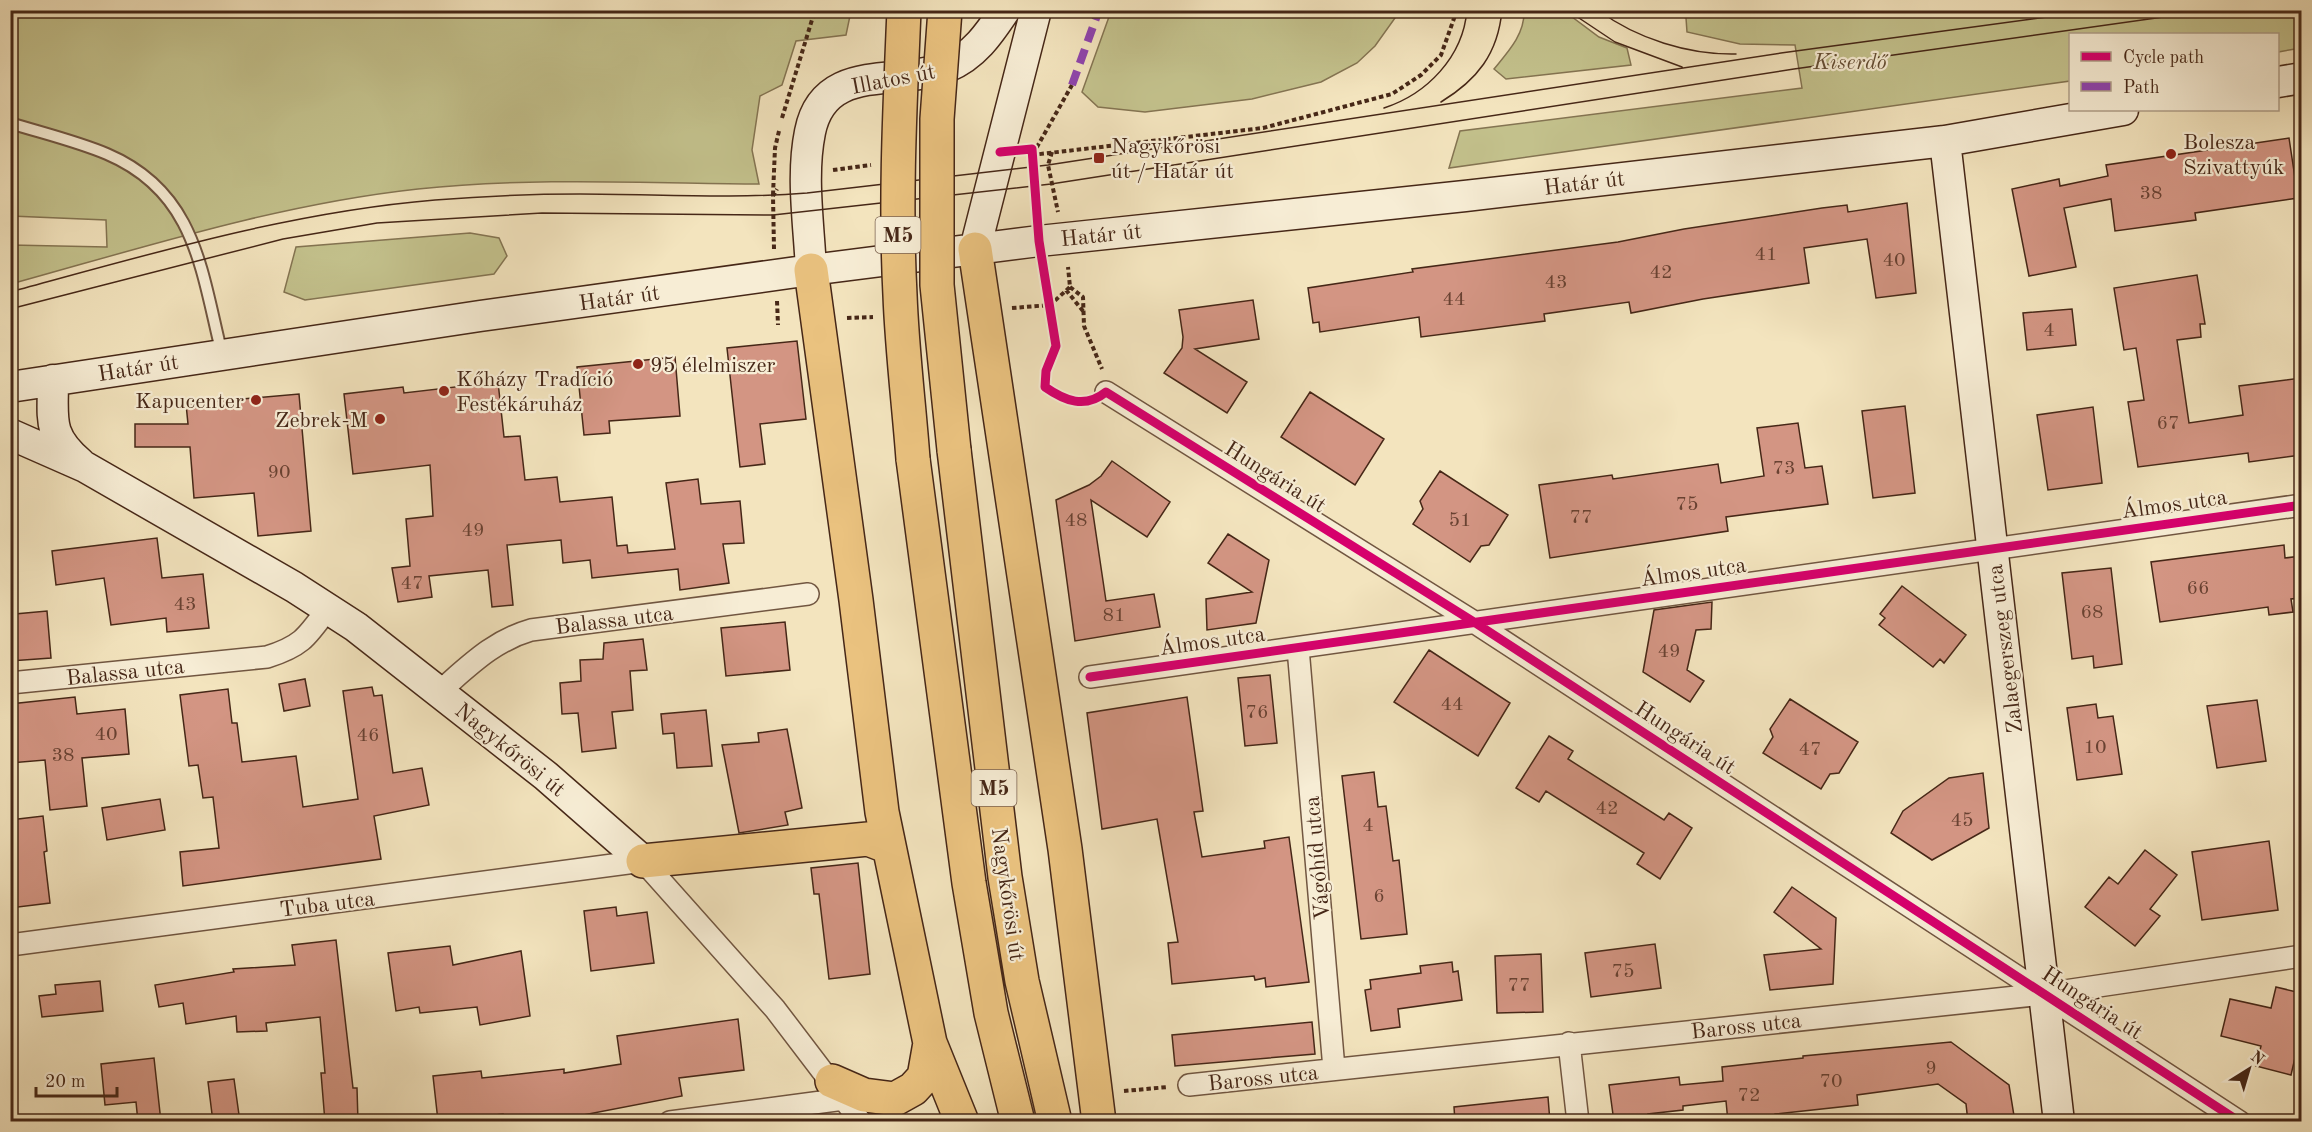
<svg xmlns="http://www.w3.org/2000/svg" width="2312" height="1132" font-family="'Old Standard TT',serif">
<style>
.green{fill:#c3c18c;stroke:#847452;stroke-width:1.5}
.building{fill:#d39583;stroke:#462717;stroke-width:1.5}
.lines{fill:none;stroke-linecap:round;stroke-linejoin:round}
.lane-casing{stroke:#715641;stroke-width:14}
.street-casing{stroke:#715641;stroke-width:24}
.secondary-casing{stroke:#462717;stroke-width:33}
.primary-casing{stroke:#462717;stroke-width:36}
.path{stroke:#462717;stroke-width:4;stroke-dasharray:4.5 3;stroke-linecap:butt}
.lane{stroke:#f7edd5;stroke-width:10}
.street{stroke:#f7edd5;stroke-width:21}
.secondary{stroke:#f7edd5;stroke-width:30}
.primary{stroke:#eac27f;stroke-width:33}
.tram{stroke:#462717;stroke-width:1.5}
.primary-bridge-casing{stroke:#462717;stroke-width:36;stroke-linecap:butt}
.primary-bridge{stroke:#eac27f;stroke-width:33}
.quiet{stroke:#8e44ad;stroke-width:8;stroke-dasharray:15 8;stroke-linecap:butt}
.cycleway-casing{stroke:#f7edd5;stroke-width:13}
.cycleway{stroke:#d6006c;stroke-width:9}
.poi-dot{fill:#8f2418;stroke:#f7edd5;stroke-width:2}
.labels{text-anchor:middle;stroke-width:4.5;stroke-linejoin:round;paint-order:stroke}
.number-label{font-size:20px;fill:#694232}
.shield{fill:#f7edd5;stroke:#7b6250;stroke-width:1.5}
.shield-label{font-size:21px;font-weight:bold;fill:#462717}
.park-label{font-size:22px;font-style:italic;fill:#654e34;stroke:#f7edd5}
.street-label{font-size:22px;fill:#462717;stroke:#f7edd5}
.poi-label{font-size:22px;fill:#462717;stroke:#f7edd5;text-anchor:start}
</style>
<rect width="100%" height="100%" fill="#f3e4be"/>
<filter id="stains"><feTurbulence type="fractalNoise" baseFrequency=".00333" numOctaves="4"/><feColorMatrix values="0 0 0 0 .2 0 0 0 0 .09 0 0 0 0 .02 0 0 0 .5 -.17"/></filter>
<radialGradient id="worn" r=".72"><stop offset=".6" stop-color="#630" stop-opacity="0"/><stop offset="1" stop-color="#630" stop-opacity=".3"/></radialGradient>
<!-- green -->
<path class="green" d="M 11,11 L 851,11 L 846,35 L 796,41 L 782,85 L 760,96 L 752,150 L 759,184 C 646,183 531,177 418,189 C 279,204 145,247 11,284 L 11,245 L 107,247 L 106,220 L 11,216 Z
M 1109,11 L 1400,11 L 1375,46 L 1357,63 L 1321,82 L 1252,99 L 1145,112 L 1098,107 L 1082,92 L 1110,14 Z
M 1524,11 L 1564,11 L 1599,37 L 1627,48 L 1631,65 L 1506,79 L 1494,69 C 1508,52 1525,34 1524,11 Z
M 1671,11 L 2301,11 L 2301,48 L 2278,52 L 2278,34 L 2070,34 L 2070,81 L 1449,168 L 1460,131 L 1802,88 L 1795,45 L 1740,44 L 1687,32 L 1686,18 Z
M 470,233 L 499,238 L 507,256 L 494,274 L 305,300 L 284,292 L 296,247 Z"/>
<!-- building -->
<path class="building" d="M 2289,138 L 2298,198 L 2195,213 L 2196,220 L 2115,231 L 2111,199 L 2064,208 L 2076,267 L 2029,276 L 2012,189 L 2059,179 L 2060,186 L 2108,176 L 2106,165 Z
M 1907,203 L 1916,293 L 1876,298 L 1867,239 L 1804,248 L 1809,283 L 1703,299 L 1631,313 L 1629,302 L 1544,314 L 1545,321 L 1421,337 L 1419,317 L 1320,332 L 1319,322 L 1313,323 L 1308,288 L 1413,272 L 1412,269 L 1618,242 L 1684,229 L 1822,208 L 1847,205 L 1848,212 Z
M 2197,275 L 2205,324 L 2200,324 L 2201,337 L 2177,340 L 2189,423 L 2243,415 L 2239,386 L 2301,378 L 2301,455 L 2249,462 L 2248,453 L 2138,467 L 2128,402 L 2144,400 L 2136,348 L 2124,350 L 2114,288 Z
M 1253,300 L 1259,339 L 1195,349 L 1247,382 L 1227,413 L 1164,373 L 1182,348 L 1183,337 L 1179,310 Z
M 2072,309 L 2076,345 L 2027,350 L 2023,313 Z
M 797,341 L 806,419 L 760,424 L 765,464 L 740,467 L 727,348 Z
M 675,357 L 680,416 L 609,421 L 610,433 L 584,435 L 577,367 Z
M 498,382 L 504,437 L 520,436 L 525,480 L 557,477 L 560,502 L 612,497 L 617,546 L 627,545 L 628,553 L 675,549 L 666,483 L 698,479 L 701,504 L 740,501 L 744,543 L 723,544 L 729,583 L 680,590 L 678,569 L 592,578 L 590,560 L 563,563 L 561,540 L 507,545 L 513,605 L 492,607 L 488,570 L 429,576 L 432,597 L 398,602 L 392,568 L 410,566 L 406,519 L 433,516 L 430,465 L 353,474 L 344,394 L 403,387 L 404,393 Z
M 1310,392 L 1384,439 L 1355,485 L 1281,437 Z
M 299,394 L 311,531 L 258,536 L 254,493 L 194,498 L 190,447 L 135,447 L 135,424 L 188,424 L 186,404 Z
M 1905,406 L 1915,493 L 1873,498 L 1862,411 Z
M 2093,407 L 2102,483 L 2048,490 L 2037,415 Z
M 1798,423 L 1805,468 L 1822,466 L 1828,504 L 1726,517 L 1728,531 L 1550,558 L 1539,485 L 1612,475 L 1613,479 L 1718,464 L 1721,483 L 1764,476 L 1757,428 Z
M 1112,461 L 1170,502 L 1147,537 L 1091,500 L 1106,601 L 1154,594 L 1160,627 L 1075,641 L 1056,500 L 1089,485 L 1101,476 Z
M 1440,471 L 1508,515 L 1489,545 L 1481,546 L 1470,562 L 1413,524 L 1423,509 L 1420,501 Z
M 1228,534 L 1269,560 L 1256,623 L 1207,630 L 1206,599 L 1252,592 L 1208,563 Z
M 157,538 L 162,578 L 203,574 L 209,628 L 167,632 L 166,618 L 111,625 L 104,578 L 56,585 L 52,551 Z
M 2284,545 L 2285,558 L 2301,556 L 2301,598 L 2291,599 L 2293,612 L 2269,615 L 2268,607 L 2160,622 L 2151,562 Z
M 2111,568 L 2122,664 L 2094,668 L 2093,656 L 2072,659 L 2062,573 Z
M 1902,586 L 1966,635 L 1944,663 L 1940,659 L 1933,667 L 1879,625 L 1885,618 L 1880,614 Z
M 1712,602 L 1711,629 L 1696,630 L 1687,670 L 1704,681 L 1690,702 L 1643,672 L 1654,610 Z
M 47,611 L 51,658 L 10,661 L 10,625 L 16,624 L 15,614 Z
M 785,622 L 790,670 L 726,676 L 721,628 Z
M 643,639 L 647,670 L 630,671 L 633,710 L 612,712 L 616,748 L 582,752 L 578,713 L 562,714 L 560,683 L 581,681 L 580,660 L 603,659 L 604,643 Z
M 1429,650 L 1510,703 L 1478,756 L 1394,702 Z
M 1270,675 L 1277,743 L 1245,746 L 1238,678 Z
M 305,679 L 310,706 L 284,711 L 279,684 Z
M 372,687 L 374,696 L 382,695 L 393,773 L 422,768 L 429,805 L 374,816 L 381,859 L 183,886 L 180,852 L 219,848 L 213,797 L 203,798 L 198,765 L 189,766 L 180,695 L 228,689 L 232,723 L 237,723 L 242,762 L 296,756 L 303,807 L 358,799 L 343,691 Z
M 75,697 L 77,714 L 125,709 L 129,754 L 82,758 L 87,806 L 50,810 L 45,760 L 10,763 L 10,704 Z
M 1187,697 L 1203,811 L 1194,812 L 1202,857 L 1265,848 L 1264,841 L 1289,837 L 1309,982 L 1266,987 L 1265,978 L 1255,980 L 1254,976 L 1172,984 L 1168,943 L 1178,942 L 1157,819 L 1102,829 L 1087,713 Z
M 1790,699 L 1858,742 L 1839,773 L 1830,774 L 1821,789 L 1763,753 L 1773,737 L 1770,729 Z
M 2257,700 L 2266,761 L 2217,768 L 2207,706 Z
M 2096,704 L 2098,718 L 2113,716 L 2122,774 L 2077,780 L 2067,708 Z
M 706,710 L 712,766 L 677,768 L 674,733 L 663,734 L 661,714 Z
M 787,729 L 802,808 L 785,812 L 788,825 L 739,833 L 722,745 L 759,742 L 758,733 Z
M 1549,736 L 1573,751 L 1568,759 L 1664,820 L 1669,813 L 1692,828 L 1660,879 L 1637,864 L 1644,853 L 1546,791 L 1539,802 L 1516,788 Z
M 1374,772 L 1378,807 L 1386,806 L 1393,861 L 1399,860 L 1407,934 L 1361,939 L 1342,776 Z
M 1983,773 L 1989,828 L 1932,860 L 1891,833 L 1903,811 L 1949,778 Z
M 160,799 L 165,830 L 107,840 L 102,808 Z
M 43,816 L 47,851 L 44,852 L 50,903 L 10,908 L 10,868 L 13,868 L 10,820 Z
M 2269,841 L 2278,910 L 2202,920 L 2192,852 Z
M 2145,850 L 2177,875 L 2150,909 L 2160,916 L 2135,946 L 2085,907 L 2109,877 L 2118,884 Z
M 858,863 L 870,974 L 829,979 L 819,894 L 814,894 L 811,868 Z
M 1792,887 L 1836,918 L 1833,984 L 1770,990 L 1764,955 L 1821,949 L 1774,912 Z
M 616,907 L 617,916 L 647,912 L 654,963 L 591,971 L 584,911 Z
M 336,940 L 353,1088 L 357,1088 L 358,1122 L 325,1122 L 321,1073 L 325,1073 L 320,1017 L 266,1023 L 267,1031 L 237,1032 L 236,1016 L 186,1024 L 183,1003 L 159,1007 L 155,985 L 234,972 L 233,969 L 295,965 L 292,945 Z
M 1655,944 L 1661,988 L 1591,997 L 1585,953 Z
M 450,946 L 453,965 L 521,951 L 530,1016 L 480,1025 L 477,1007 L 420,1013 L 419,1007 L 396,1011 L 388,953 Z
M 1541,954 L 1543,1012 L 1497,1013 L 1495,956 Z
M 1452,962 L 1453,972 L 1458,971 L 1462,1000 L 1398,1009 L 1400,1027 L 1371,1031 L 1365,990 L 1371,989 L 1370,980 L 1421,973 L 1420,966 Z
M 100,981 L 103,1011 L 42,1017 L 39,996 L 56,994 L 55,985 Z
M 2276,987 L 2301,993 L 2301,1032 L 2291,1075 L 2256,1066 L 2261,1046 L 2221,1036 L 2230,999 L 2271,1008 Z
M 738,1019 L 744,1070 L 679,1078 L 682,1096 L 547,1122 L 504,1122 L 503,1114 L 438,1121 L 433,1076 L 481,1071 L 482,1078 L 564,1069 L 564,1073 L 621,1064 L 617,1036 Z
M 1312,1022 L 1315,1054 L 1175,1066 L 1172,1035 Z
M 1951,1042 L 2009,1085 L 2015,1122 L 1968,1122 L 1966,1104 L 1938,1084 L 1857,1095 L 1858,1105 L 1775,1114 L 1776,1122 L 1728,1122 L 1726,1101 L 1683,1106 L 1683,1110 L 1648,1114 L 1650,1122 L 1614,1122 L 1609,1085 L 1679,1077 L 1680,1085 L 1723,1081 L 1722,1067 L 1803,1058 L 1803,1056 Z
M 154,1058 L 161,1122 L 138,1122 L 136,1102 L 105,1105 L 101,1064 Z
M 234,1079 L 240,1122 L 213,1122 L 208,1082 Z
M 1548,1097 L 1550,1122 L 1455,1122 L 1454,1107 Z"/>
<g class="lines">
<defs>
<path id="lane" d="M 10,123 C 42,133 76,141 107,154 C 196,192 201,270 222,354"/>
<path id="street" d="M 1106,392 L 1474,622 L 2240,1122
M 1298,648 L 1334,1069
M 1090,677 L 2302,505
M 10,683 L 267,657 C 302,646 307,637 328,608
M 440,691 C 469,666 493,641 531,630 L 808,594
M 10,945 L 643,861 L 775,1009 L 861,1122
M 1569,1043 L 1578,1122
M 1189,1085 L 2044,994 L 2302,956
M 670,1122 L 844,1099"/>
<path id="secondary" d="M 2278,82 L 2302,78
M 1945,141 L 2059,1122
M 975,249 L 1036,10
M 811,270 C 809,225 801,176 810,132 C 824,61 898,87 947,67 C 974,56 989,34 1005,10
M 53,380 C 53,419 47,435 80,463
M 10,387 L 480,316 L 811,270 L 1039,241 L 1465,196 L 1945,141 L 2123,110
M 10,434 L 85,467 L 294,587 L 356,627 L 546,776 L 643,861"/>
<path id="primary" d="M 975,249 L 1065,849 L 1099,1122
M 811,270 L 856,600 L 882,812 L 930,1043 L 962,1122
M 954,450 L 1005,877 L 1022,981 L 1055,1122
M 913,459 L 969,883 L 991,1013 L 1018,1122
M 643,861 L 868,839 L 889,847
M 832,1081 L 864,1095 L 895,1099 L 913,1089 L 924,1077 L 930,1043"/>
</defs>
<!-- lane casing -->
<use href="#lane" class="lane-casing"/>
<!-- street casing -->
<use href="#street" class="street-casing"/>
<!-- secondary casing -->
<use href="#secondary" class="secondary-casing"/>
<!-- primary casing -->
<use href="#primary" class="primary-casing"/>
<!-- path -->
<path class="path" d="M 782,118 L 815,10
M 1052,152 L 1048,165 L 1058,212
M 1033,154 L 1072,85
M 1032,155 L 1263,128 L 1392,94 L 1421,75 L 1441,55 L 1457,10
M 833,170 L 871,165
M 773,195 L 775,148 L 779,131
M 774,249 L 773,196 L 777,189
M 1070,287 L 1083,297 L 1084,326 L 1102,369
M 1066,290 L 1083,311
M 777,301 L 778,325
M 1012,308 L 1050,305 L 1070,287 L 1068,267
M 847,318 L 873,317
M 1124,1091 L 1168,1087"/>
<!-- lane -->
<use href="#lane" class="lane"/>
<!-- street -->
<use href="#street" class="street"/>
<!-- secondary -->
<use href="#secondary" class="secondary"/>
<!-- primary -->
<use href="#primary" class="primary"/>
<!-- tram -->
<path class="tram" d="M 1567,10 L 1615,42 L 1682,67
M 1598,10 C 1637,39 1689,55 1736,54
M 1441,102 C 1477,80 1498,54 1502,10
M 1384,108 C 1427,94 1463,57 1467,10
M 10,292 C 150,254 290,212 435,200 C 483,196 532,194 580,194 C 656,194 732,199 807,193 L 1048,165 L 1781,53 L 2099,10
M 10,309 L 283,239 L 377,223 L 542,213 L 773,215 L 1051,184 L 1794,69 L 2213,10"/>
<defs>
<path id="primary-bridge" d="M 904,10 C 900,105 895,200 900,295 C 902,350 909,405 913,459
M 945,10 L 937,119 L 937,285 L 954,450"/>
</defs>
<!-- primary-bridge casing -->
<use href="#primary-bridge" class="primary-bridge-casing"/>
<!-- primary-bridge -->
<use href="#primary-bridge" class="primary-bridge"/>
<!-- quiet -->
<path class="quiet" d="M 1072,85 L 1099,10"/>
<defs>
<path id="cycleway" d="M 1000,152 L 1032,149 L 1039,241 L 1056,346 L 1046,371 L 1045,387 C 1065,401 1085,409 1106,392 L 1474,622 L 2240,1122
M 1090,677 L 2302,505"/>
</defs>
<!-- cycleway casing -->
<use href="#cycleway" class="cycleway-casing"/>
<!-- cycleway -->
<use href="#cycleway" class="cycleway"/>
</g>
<!-- markers -->
<g class="poi-dot">
<circle cx="2171" cy="154" r="6"/>
<rect x="1093" y="152" width="12" height="12" rx="3"/>
<circle cx="638" cy="364" r="6"/>
<circle cx="444" cy="391" r="6"/>
<circle cx="256" cy="400" r="6"/>
<circle cx="380" cy="419" r="6"/>
</g>
<g class="labels">
<!-- number labels -->
<g class="number-label">
<text x="2151" y="199">38</text>
<text x="1766" y="260">41</text>
<text x="1894" y="266">40</text>
<text x="1661" y="278">42</text>
<text x="1556" y="288">43</text>
<text x="1454" y="305">44</text>
<text x="2049" y="336">4</text>
<text x="2168" y="429">67</text>
<text x="1784" y="474">73</text>
<text x="279" y="478">90</text>
<text x="1687" y="510">75</text>
<text x="1581" y="523">77</text>
<text x="1076" y="526">48</text>
<text x="1460" y="526">51</text>
<text x="473" y="536">49</text>
<text x="412" y="589">47</text>
<text x="2198" y="594">66</text>
<text x="185" y="610">43</text>
<text x="2092" y="618">68</text>
<text x="1114" y="621">81</text>
<text x="1669" y="657">49</text>
<text x="1452" y="710">44</text>
<text x="1257" y="718">76</text>
<text x="106" y="740">40</text>
<text x="368" y="741">46</text>
<text x="2095" y="753">10</text>
<text x="1810" y="755">47</text>
<text x="63" y="761">38</text>
<text x="1607" y="814">42</text>
<text x="1962" y="826">45</text>
<text x="1368" y="831">4</text>
<text x="1379" y="902">6</text>
<text x="1623" y="977">75</text>
<text x="1519" y="991">77</text>
<text x="1931" y="1074">9</text>
<text x="1831" y="1087">70</text>
<text x="1749" y="1101">72</text>
</g>
<!-- shield labels -->
<g class="shield">
<rect x="875.5" y="217" width="45" height="36" rx="4.5"/>
<rect x="971.5" y="770" width="45" height="36" rx="4.5"/>
</g>
<g class="shield-label">
<text x="898" y="242">M5</text>
<text x="994" y="795">M5</text>
</g>
<!-- park labels -->
<g class="park-label">
<text x="1850" y="69">Kiserdő</text>
</g>
<!-- street labels -->
<g class="street-label">
<text transform="translate(893 78) rotate(-11)" y="8">Illatos út</text>
<text transform="translate(1584 182) rotate(-7)" y="8">Határ út</text>
<text transform="translate(1101 234) rotate(-6)" y="8">Határ út</text>
<text transform="translate(619 297) rotate(-8)" y="8">Határ út</text>
<text transform="translate(138 367) rotate(-9)" y="8">Határ út</text>
<text transform="translate(1276 476) rotate(32)" y="8">Hungária út</text>
<text transform="translate(2174 503) rotate(-8)" y="8">Álmos utca</text>
<text transform="translate(1693 571) rotate(-8)" y="8">Álmos utca</text>
<text transform="translate(614 619) rotate(-7)" y="8">Balassa utca</text>
<text transform="translate(1212 640) rotate(-8)" y="8">Álmos utca</text>
<text transform="translate(2004 649) rotate(-97)" y="8">Zalaegerszeg utca</text>
<text transform="translate(125 671) rotate(-6)" y="8">Balassa utca</text>
<text transform="translate(1686 737) rotate(33)" y="8">Hungária út</text>
<text transform="translate(511 749) rotate(39)" y="8">Nagykőrösi út</text>
<text transform="translate(1316 858) rotate(-95)" y="8">Vágóhíd utca</text>
<text transform="translate(1009 894) rotate(82)" y="8">Nagykőrösi út</text>
<text transform="translate(327 903) rotate(-7)" y="8">Tuba utca</text>
<text transform="translate(2093 1002) rotate(33)" y="8">Hungária út</text>
<text transform="translate(1746 1025) rotate(-6)" y="8">Baross utca</text>
<text transform="translate(1263 1077) rotate(-6)" y="8">Baross utca</text>
</g>
<!-- poi labels -->
<g class="poi-label">
<text x="2183" y="149">Bolesza<tspan x="2183" dy="25">Szivattyúk</tspan></text>
<text x="1111" y="153">Nagykőrösi<tspan x="1111" dy="25">út / Határ út</tspan></text>
<text x="650" y="372">95 élelmiszer</text>
<text x="456" y="386">Kőházy Tradíció<tspan x="456" dy="25">Festékáruház</tspan></text>
<text x="244" y="408" text-anchor="end">Kapucenter</text>
<text x="368" y="427" text-anchor="end">Zebrek-M</text>
</g>
</g>
<!-- margin -->
<rect width="2312" height="1132" fill="none" stroke="#f3e4be" stroke-width="36"/>
<rect x="12" y="12" width="2288" height="1108" fill="none" stroke="#462717" stroke-width="3"/>
<rect x="18" y="18" width="2276" height="1096" fill="none" stroke="#462717" stroke-width="1.5"/>
<!-- legend -->
<rect x="2069" y="33" width="210" height="78" fill="#f7edd5" stroke="#b09e89" stroke-width="1.5"/>
<rect x="2081" y="52" width="30" height="9" fill="#d6006c" stroke="#b09e89" stroke-width="1.5"/>
<text x="2123" y="63" font-size="18" fill="#462717">Cycle path</text>
<rect x="2081" y="82" width="30" height="9" fill="#8e44ad" stroke="#b09e89" stroke-width="1.5"/>
<text x="2123" y="93" font-size="18" fill="#462717">Path</text>
<!-- north arrow -->
<g transform="translate(2249 1069) rotate(37)" stroke="#f7edd5" stroke-width="4.5" paint-order="stroke">
<path d="M0-4.5L10 22L0 15L-10 22Z" fill="#462717"/>
<text y="-9" font-size="16" font-weight="bold" text-anchor="middle" fill="#462717">N</text>
</g>
<!-- scale -->
<path d="M36 1087v9h81v-9" fill="none" stroke="#462717" stroke-width="3"/>
<text x="45" y="1087" font-size="18" fill="#462717" stroke="#f7edd5" stroke-width="4.5" paint-order="stroke">20 m</text>
<rect width="100%" height="100%" filter="url(#stains)"/>
<rect width="100%" height="100%" fill="url(#worn)"/>
</svg>
